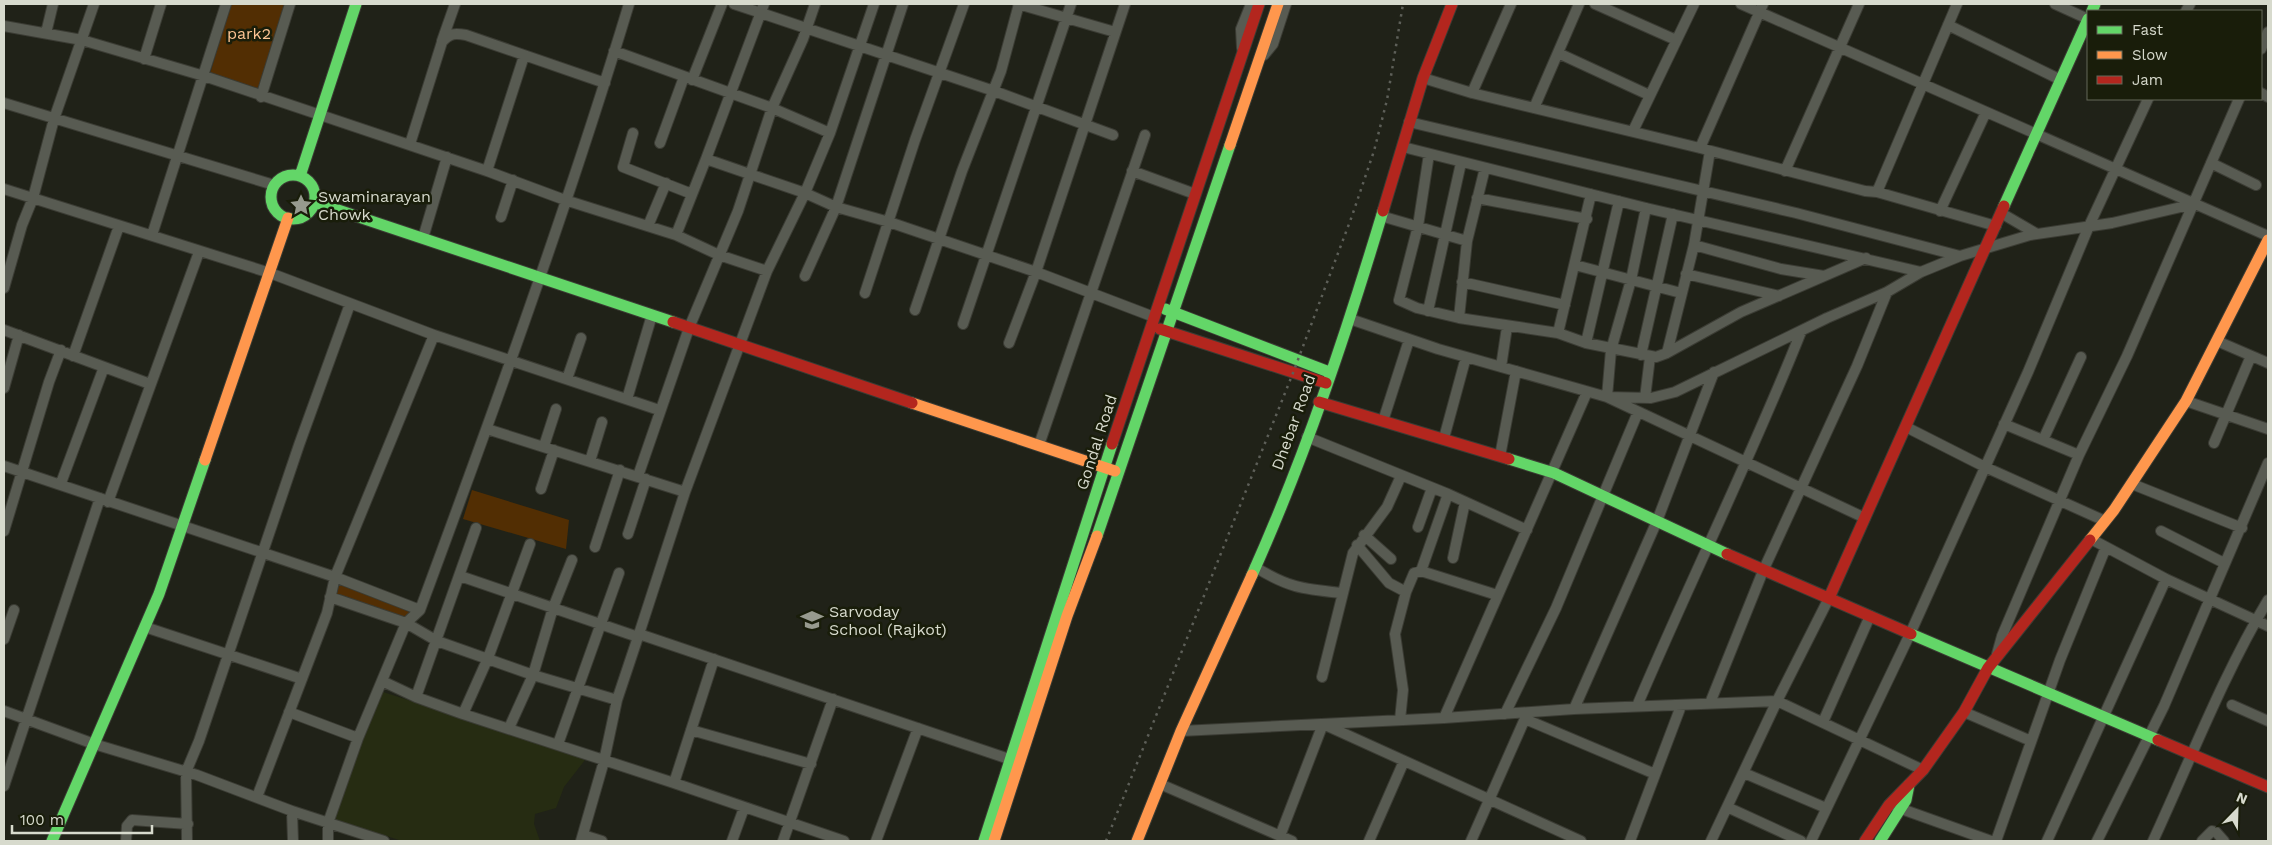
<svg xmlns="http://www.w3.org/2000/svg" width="2272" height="845" font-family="'Work Sans',sans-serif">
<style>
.built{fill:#262c12}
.green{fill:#522e03}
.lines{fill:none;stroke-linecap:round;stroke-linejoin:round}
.street-casing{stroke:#3b3c34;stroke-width:12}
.fast-casing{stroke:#3b3c34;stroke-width:13}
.slow-casing{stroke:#3b3c34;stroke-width:13}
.jam-casing{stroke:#3b3c34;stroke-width:13}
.street{stroke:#585b52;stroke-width:10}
.fast{stroke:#63d668;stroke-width:11}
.slow{stroke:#ff974d;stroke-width:11}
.jam{stroke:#b3261e;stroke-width:11}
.rail{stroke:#5d5f58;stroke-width:2.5;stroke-dasharray:2.5 5;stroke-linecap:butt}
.labels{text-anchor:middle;stroke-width:5;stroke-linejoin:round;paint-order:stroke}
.park-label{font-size:16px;fill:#ffc594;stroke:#191d0a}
.poi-label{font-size:16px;fill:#d7dacd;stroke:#191d0a;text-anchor:start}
.street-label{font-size:16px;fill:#d7dacd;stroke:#191d0a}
</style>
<rect width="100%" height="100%" fill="#202218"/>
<!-- built -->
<path class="built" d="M 380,691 L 560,749 L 585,760 L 564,787 L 556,808 L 535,814 L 534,824 L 540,841 L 402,841 L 334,819 Z"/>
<!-- green -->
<path class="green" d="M 230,4 L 286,4 L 259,92 L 210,74 Z
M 472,490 L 569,520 L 566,549 L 463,519 Z
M 341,579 L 415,608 L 406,623 L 331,597 Z"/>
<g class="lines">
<defs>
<path id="street" d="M 734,4 L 994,91 L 1113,135
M 874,4 L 830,133 L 805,193 L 767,271 L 685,492 L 639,634 L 1009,759
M 1018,4 L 1115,32
M 1595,4 L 1676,40
M 1741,4 L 2268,236
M 2055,4 L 2088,19
M 2186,11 L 2190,4
M 1948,25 L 2061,80
M 4,26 L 82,40 L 204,76 L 487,171 L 565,200 L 676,235 L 719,255 L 767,271
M 46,33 L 53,4
M 442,41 L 455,4
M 1242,48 L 1241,29 L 1251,4
M 2261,49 L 2268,32
M 614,51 L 772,108 L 830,133
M 1558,53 L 1649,95
M 1264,55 L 1273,44 L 1286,4
M 144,59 L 161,4
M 1423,78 L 1472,93 L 1700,148 L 1865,191 L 1877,192 L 1996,226
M 692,80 L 722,4
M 1472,93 L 1511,4
M 2261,93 L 2268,97
M 261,97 L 290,4
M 4,103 L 274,185
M 1534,108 L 1579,4
M 1409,122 L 1796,213 L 1960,256
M 1633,131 L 1694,4
M 633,133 L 623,167 L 692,194
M 660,143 L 684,77
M 410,144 L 442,42 C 450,33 455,33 466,35 L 605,83
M 1403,147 L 1646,208 L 1921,272
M 1700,148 L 1763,4
M 1429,154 L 1418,226 L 1399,300 L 1417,308 L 1459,318
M 706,159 L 764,4
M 2211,163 L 2256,185
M 1485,168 L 1467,241 L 1459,318 L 1558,333 L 1586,343 L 1656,357 L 1667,353 L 1694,245 L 1710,151
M 487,171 L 524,56
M 1132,171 L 1195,194
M 1785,171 L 1859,4
M 4,189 L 270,273 L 434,335 L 659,410
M 1877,192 L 1957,4
M 1477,198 L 1587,219
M 1646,208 L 1631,280 L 1611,350 L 1607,397 L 1865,518
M 1940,211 L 1986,112
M 2001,213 L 2037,234
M 1381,216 L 1467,241
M 501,217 L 513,180
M 648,226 L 666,183
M 152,235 L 226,4
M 676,235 L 706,159 L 805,193 L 836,207 L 889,222 L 1036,272 L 1154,317
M 423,238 L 447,157
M 1694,245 L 1781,269 L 1824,276
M 1575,265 L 1681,293
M 1686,274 L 1779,296
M 805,276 L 836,207 L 903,4
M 1462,282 L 1565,305
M 4,288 L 22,225 L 33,198 L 54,119 L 94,4
M 865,293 L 915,140 L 964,4
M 915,310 L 962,171 L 1001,71 L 1019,4
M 1428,311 L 1461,163
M 1350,319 L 1438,349 L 1607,397 L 1651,398 L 1675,392 L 1827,318 L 1887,292 L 1921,272 L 1960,256 L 2030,235 L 2112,223 L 2194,204
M 963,324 L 1071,4
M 4,330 L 150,384
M 1558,333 L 1591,194
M 2217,341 L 2268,363
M 1009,343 L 1036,272 L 1125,4
M 1586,343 L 1619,201
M 1667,353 L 1741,312 L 1866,258
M 1641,355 L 1673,214
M 73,356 L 119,226
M 1501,367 L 1507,327
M 567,379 L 581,338
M 4,388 L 19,335
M 1645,398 L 1650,357
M 627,399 L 652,315
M 2186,401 L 2268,429
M 1383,421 L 1409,340
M 2004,424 L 2079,455
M 1906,427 L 1985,467 L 2105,521
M 487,429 L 685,492
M 1307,437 L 1448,494 L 1527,530
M 1444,438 L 1466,357
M 2043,440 L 2081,357
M 2214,443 L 2251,356
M 1039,445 L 1145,135
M 544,446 L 556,409
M 1500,456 L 1516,371
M 590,461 L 602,422
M 4,466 L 335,577 L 420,610
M 638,476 L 689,328 L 738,211 L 772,108 L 803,39 L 815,4
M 61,483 L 104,367
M 2132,484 L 2242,528
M 541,489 L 554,450
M 108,502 L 199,252
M 1418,527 L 1432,488
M 4,531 L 49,382 L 61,350
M 2161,531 L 2224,563
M 628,534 L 646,479
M 1364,535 L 1391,559
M 2091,539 L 2166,579 L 2268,626
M 1357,545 L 1389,583 L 1406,592
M 595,547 L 620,470
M 1453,558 L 1465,502
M 1255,567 C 1289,588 1303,589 1342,593
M 1421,571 L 1448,494
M 460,576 L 638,637
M 330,597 L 406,623 L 437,641 L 533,675 L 617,700
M 145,627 L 302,679
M 4,639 L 14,610
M 1997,654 L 2002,636 L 2079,455 L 2127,356 L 2239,99
M 714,659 L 674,783 L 844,841
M 1322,677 L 1353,553 L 1387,507 L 1401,476
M 382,681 L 416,697 L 463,714 L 674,783
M 416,697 L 476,528
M 1710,703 L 1763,571 L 1857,366 L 1887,292
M 2232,705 L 2268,721
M 1637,706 C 1690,581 1751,458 1801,332
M 1574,709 L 1657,521 L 1714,372
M 4,711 L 94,744 L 197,775 L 292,811 L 384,841
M 289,712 L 358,738
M 1964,712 L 2031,741
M 463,714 L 488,658 L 530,544
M 1505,714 L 1556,608 L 1638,412
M 1444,718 L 1587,392
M 1525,719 L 1655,774
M 1400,720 L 1403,690 L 1395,634 L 1406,592 L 1414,573 L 1421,571 L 1497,595
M 1823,722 L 1870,616
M 509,728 L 533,675 L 553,608 L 572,560
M 691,730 L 811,764
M 1181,731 L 1444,718 L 1574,709 L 1777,701 L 1923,770
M 558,744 L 619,573
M 1744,773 L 1826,808
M 1160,784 L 1292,841
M 4,786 L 100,498
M 257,797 L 327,613 L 335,577 L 434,335
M 1727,807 L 1801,841
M 1896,807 L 1991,841
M 292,811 L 293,841
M 583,835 L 602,841
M 1280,836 L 1323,724 L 1581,841
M 126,841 L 127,826 L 132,820 L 188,824
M 187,841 L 186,772 L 199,741 L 299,445 L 350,304
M 328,841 L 328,823 L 358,738 L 406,623 L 420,610 C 494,410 567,209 629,4
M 581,841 L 604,761 L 617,700 L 639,634
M 732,841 L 744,808
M 783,841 L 833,699
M 876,841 L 918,728
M 1369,841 L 1404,761
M 1471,841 L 1527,714
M 1630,841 L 1681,706
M 1711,841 L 1777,701 L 1829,598
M 1811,841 L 1910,634 L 2028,372 L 2089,226 L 2148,99
M 1996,841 L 2060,660 L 2106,547
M 2047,841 L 2166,579
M 2097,841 L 2164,706 L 2268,463
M 2153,841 C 2190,761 2223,675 2268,600
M 2202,841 L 2212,831 L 2216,832 L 2224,841"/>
<path id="fast" d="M 2092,11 L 2095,4
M271 197a22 22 0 1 1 44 0a22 22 0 1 1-44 0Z
M 300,176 L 356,4
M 314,202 L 673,322
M 2004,206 L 2088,19
M 1165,309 L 1329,372
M 1509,459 L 1554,473 L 1727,554
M 1097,536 L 1230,145
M 1252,575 C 1305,457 1346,334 1383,211
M 1911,634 L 2158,740
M 52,841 L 159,594 L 205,460
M 984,841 L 1112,444
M 1880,841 L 1906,800 L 1909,785"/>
<path id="slow" d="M 1230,145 L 1278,4
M 912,403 L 1115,471
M 205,460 L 288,218
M 2090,540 L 2114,510 L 2186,401 L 2268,240
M 994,841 L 1067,616 L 1097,536
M 1137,841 L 1181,731 L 1252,575"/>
<path id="jam" d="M 1383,211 L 1423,78 L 1452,4
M 673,322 L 912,403
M 1160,329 L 1326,383
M 1319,402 L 1509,459
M 1112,444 L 1259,4
M 1727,554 L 1911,634
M 1829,598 L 2004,206
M 2158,740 L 2268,787
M 1865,841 L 1889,805 L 1923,770 L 1964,712 L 1988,668 L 2090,540"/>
</defs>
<!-- street casing -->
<use href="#street" class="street-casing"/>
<!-- fast casing -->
<use href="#fast" class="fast-casing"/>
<!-- slow casing -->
<use href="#slow" class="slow-casing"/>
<!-- jam casing -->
<use href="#jam" class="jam-casing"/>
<!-- street -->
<use href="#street" class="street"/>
<!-- fast -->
<use href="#fast" class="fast"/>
<!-- slow -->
<use href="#slow" class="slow"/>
<!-- jam -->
<use href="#jam" class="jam"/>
<!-- rail -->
<path class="rail" d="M 1106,841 L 1293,373 L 1352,216 L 1374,151 L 1387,100 L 1403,4"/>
</g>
<!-- icons -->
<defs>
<symbol id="sight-bare" viewBox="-9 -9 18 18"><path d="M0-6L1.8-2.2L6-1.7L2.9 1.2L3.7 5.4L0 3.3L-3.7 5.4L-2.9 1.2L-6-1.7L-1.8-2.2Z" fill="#979a8e" stroke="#191d0a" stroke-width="2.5" paint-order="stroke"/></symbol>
<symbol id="university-bare" viewBox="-9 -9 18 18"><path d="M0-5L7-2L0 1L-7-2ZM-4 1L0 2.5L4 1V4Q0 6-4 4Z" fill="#979a8e" stroke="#191d0a" stroke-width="2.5" paint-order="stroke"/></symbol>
</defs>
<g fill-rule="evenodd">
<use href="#sight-bare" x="285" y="189" width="32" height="32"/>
<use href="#university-bare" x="796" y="604" width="32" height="32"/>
</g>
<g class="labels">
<!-- park labels -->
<g class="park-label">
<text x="249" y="39">park2</text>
</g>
<!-- poi labels -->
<g class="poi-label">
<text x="318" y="202">Swaminarayan<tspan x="318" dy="18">Chowk</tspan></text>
<text x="829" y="617">Sarvoday<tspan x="829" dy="18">School (Rajkot)</tspan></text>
</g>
<!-- street labels -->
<g class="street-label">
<text transform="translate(1293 422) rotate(-70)" y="6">Dhebar Road</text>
<text transform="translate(1096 442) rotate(-72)" y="6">Gondal Road</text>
</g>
</g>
<!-- border -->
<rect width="2272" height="845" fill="none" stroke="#d7dacd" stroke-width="10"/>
<!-- legend -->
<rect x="2087" y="10" width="175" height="90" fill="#191d0a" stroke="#656958"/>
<rect x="2097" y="26" width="25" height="8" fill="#63d668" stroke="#656958"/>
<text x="2132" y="35" font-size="15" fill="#d7dacd">Fast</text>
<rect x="2097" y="51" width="25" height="8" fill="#ff974d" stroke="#656958"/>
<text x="2132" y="60" font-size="15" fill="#d7dacd">Slow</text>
<rect x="2097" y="76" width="25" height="8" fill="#b3261e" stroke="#656958"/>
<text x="2132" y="85" font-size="15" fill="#d7dacd">Jam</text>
<!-- north arrow -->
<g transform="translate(2237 810) rotate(23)" stroke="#191d0a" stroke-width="4" paint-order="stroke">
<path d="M0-4L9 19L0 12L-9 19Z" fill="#d7dacd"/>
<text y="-8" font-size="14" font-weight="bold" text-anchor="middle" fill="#d7dacd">N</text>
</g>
<!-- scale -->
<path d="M12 825v8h140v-8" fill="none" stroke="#d7dacd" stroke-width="2.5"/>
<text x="20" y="825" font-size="15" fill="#d7dacd" stroke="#191d0a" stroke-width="4" paint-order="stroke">100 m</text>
</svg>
